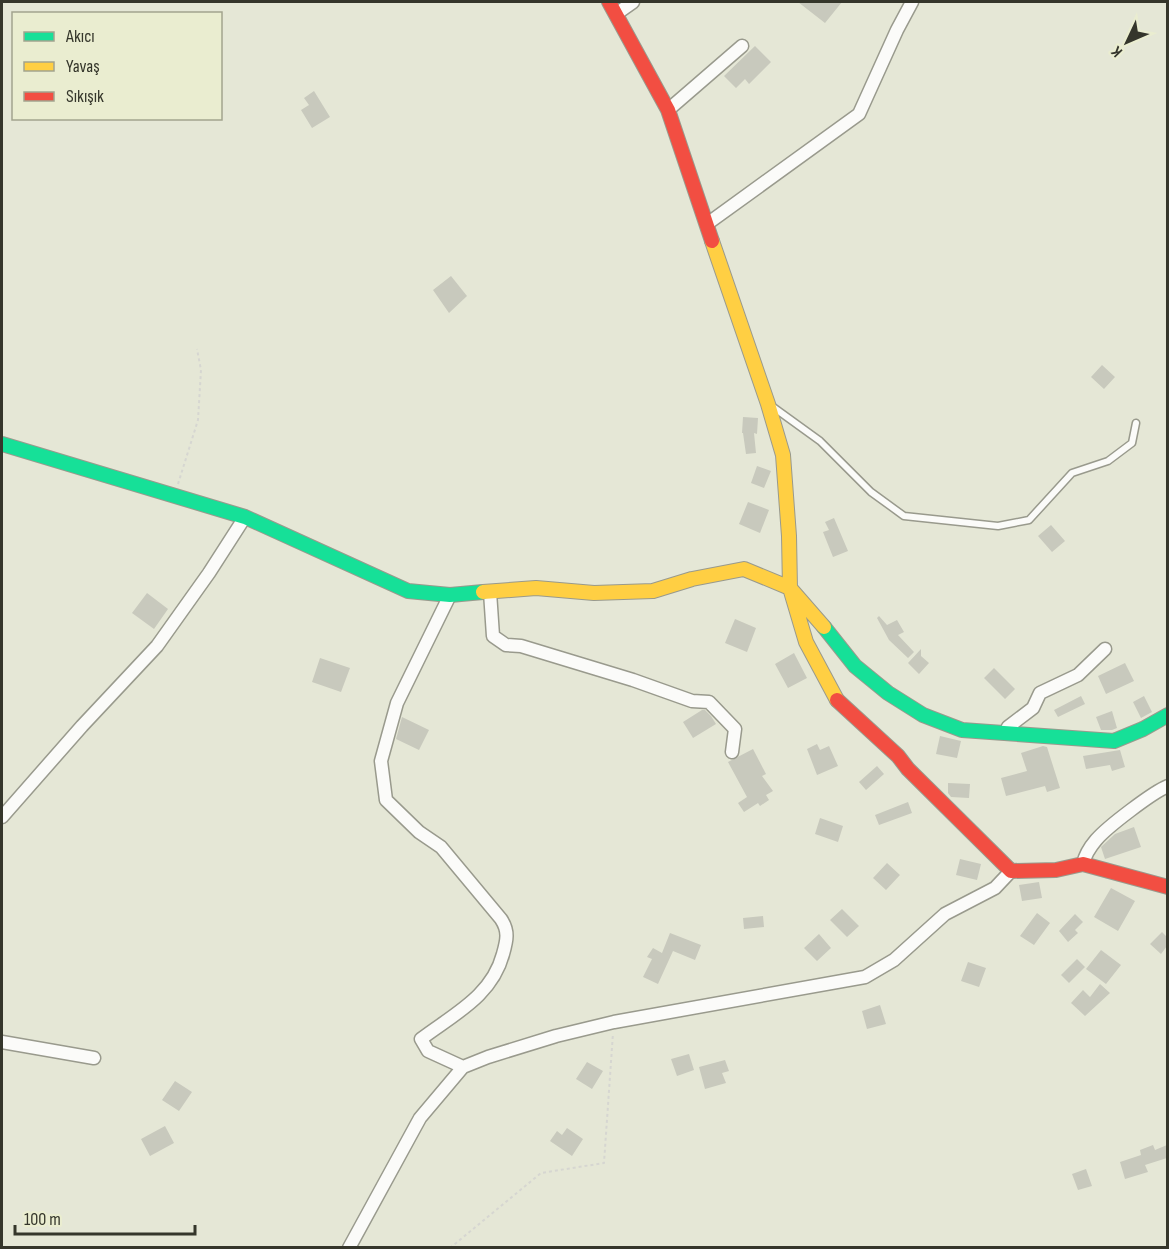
<svg xmlns="http://www.w3.org/2000/svg" width="1169" height="1249" font-family="'Sofia Sans Condensed',sans-serif">
<style>
.building{fill:#c8c9bd}
.lines{fill:none;stroke-linecap:round;stroke-linejoin:round}
.lane-casing{stroke:#999a8d;stroke-width:9}
.street-casing{stroke:#999a8d;stroke-width:15}
.fast-casing{stroke:#999a8d;stroke-width:16}
.slow-casing{stroke:#999a8d;stroke-width:16}
.jam-casing{stroke:#999a8d;stroke-width:16}
.path{stroke:#d6d6d1;stroke-width:2;stroke-dasharray:3 3;stroke-linecap:butt}
.lane{stroke:#fbfbf9;stroke-width:6}
.street{stroke:#fbfbf9;stroke-width:12}
.fast{stroke:#16e098;stroke-width:14}
.slow{stroke:#ffcf43;stroke-width:14}
.jam{stroke:#f24e42;stroke-width:14}
</style>
<rect width="100%" height="100%" fill="#e5e7d6"/>
<!-- building -->
<path class="building" d="M 798,2 L 842,2 L 825,23 Z
M 755,46 L 771,62 L 749,84 L 745,79 L 736,88 L 724,76 Z
M 314,91 L 330,117 L 312,128 L 301,110 L 309,105 L 304,98 Z
M 451,276 L 467,296 L 449,313 L 433,290 Z
M 1102,365 L 1115,377 L 1104,389 L 1091,377 Z
M 743,417 L 758,418 L 757,434 L 754,433 L 756,453 L 746,454 L 743,433 L 742,433 Z
M 757,466 L 771,471 L 764,488 L 751,483 Z
M 748,502 L 769,510 L 760,533 L 739,524 Z
M 834,518 L 848,551 L 833,557 L 823,532 L 829,530 L 825,522 Z
M 1051,525 L 1065,541 L 1052,552 L 1038,536 Z
M 147,593 L 168,609 L 154,629 L 132,613 Z
M 879,616 L 887,625 L 897,620 L 904,632 L 898,635 L 914,652 L 908,658 L 889,640 L 877,618 Z
M 735,619 L 756,628 L 747,652 L 725,643 Z
M 921,649 L 921,656 L 929,663 L 919,674 L 908,663 Z
M 794,653 L 807,678 L 788,688 L 775,664 Z
M 320,658 L 350,668 L 341,692 L 312,682 Z
M 1125,663 L 1134,681 L 1106,694 L 1098,676 Z
M 994,668 L 1015,689 L 1005,699 L 984,678 Z
M 1081,696 L 1085,704 L 1058,717 L 1054,710 Z
M 1144,696 L 1152,712 L 1141,718 L 1133,702 Z
M 702,710 L 705,710 L 711,716 L 716,724 L 693,738 L 683,722 Z
M 1112,711 L 1117,728 L 1112,730 L 1101,730 L 1096,717 Z
M 402,717 L 429,730 L 419,750 L 396,739 Z
M 940,736 L 961,741 L 957,758 L 936,754 Z
M 817,744 L 820,750 L 829,746 L 838,766 L 817,775 L 807,749 Z
M 1043,746 L 1047,747 L 1060,788 L 1047,792 L 1045,786 L 1006,796 L 1001,778 L 1027,771 L 1021,753 Z
M 753,749 L 766,774 L 762,776 L 773,791 L 766,795 L 769,800 L 760,806 L 758,803 L 744,812 L 738,803 L 747,797 L 728,762 Z
M 1120,750 L 1125,767 L 1112,771 L 1110,765 L 1086,769 L 1083,756 Z
M 877,766 L 884,774 L 866,790 L 859,782 Z
M 948,783 L 970,784 L 969,798 L 951,797 L 948,793 Z
M 908,802 L 912,813 L 879,825 L 875,815 Z
M 820,818 L 843,826 L 838,842 L 815,834 Z
M 1134,827 L 1141,847 L 1105,859 L 1101,847 L 1102,846 L 1115,834 Z
M 960,859 L 981,864 L 977,880 L 956,875 Z
M 887,863 L 900,875 L 886,890 L 873,878 Z
M 1039,882 L 1042,898 L 1022,901 L 1019,885 Z
M 1111,888 L 1135,901 L 1118,931 L 1094,917 Z
M 842,909 L 859,926 L 847,937 L 830,920 Z
M 1037,913 L 1050,923 L 1034,945 L 1020,936 Z
M 1075,914 L 1083,922 L 1075,930 L 1078,933 L 1068,942 L 1059,931 Z
M 763,916 L 764,927 L 744,929 L 743,918 Z
M 1162,932 L 1167,937 L 1167,946 L 1161,954 L 1150,944 Z
M 670,933 L 701,945 L 695,960 L 673,951 L 658,984 L 643,977 L 652,959 L 647,957 L 653,948 L 662,953 Z
M 819,934 L 831,948 L 817,961 L 804,948 Z
M 1101,950 L 1121,965 L 1106,984 L 1086,969 Z
M 1077,959 L 1085,967 L 1069,983 L 1061,975 Z
M 968,962 L 986,968 L 979,987 L 961,981 Z
M 1100,984 L 1110,993 L 1085,1016 L 1071,1003 L 1083,990 L 1090,997 Z
M 880,1005 L 886,1024 L 867,1029 L 862,1011 Z
M 689,1054 L 694,1070 L 677,1076 L 671,1059 Z
M 725,1060 L 729,1071 L 722,1073 L 726,1083 L 705,1089 L 699,1067 Z
M 587,1062 L 603,1071 L 592,1089 L 576,1079 Z
M 175,1081 L 192,1092 L 179,1111 L 162,1100 Z
M 165,1126 L 174,1143 L 150,1156 L 141,1139 Z
M 567,1128 L 583,1139 L 572,1156 L 550,1141 L 557,1131 L 562,1135 Z
M 1153,1145 L 1155,1150 L 1167,1145 L 1167,1158 L 1145,1165 L 1148,1172 L 1125,1179 L 1120,1162 L 1141,1155 L 1140,1150 Z
M 1086,1169 L 1092,1186 L 1078,1190 L 1072,1174 Z"/>
<g class="lines">
<defs>
<path id="lane" d="M 773,407 L 820,441 L 871,492 L 904,516 L 998,526 L 1029,520 L 1072,473 L 1108,461 L 1132,443 L 1136,423"/>
<path id="street" d="M 616,14 L 633,2
M 668,110 L 742,46
M 707,224 L 859,114 L 897,30 L 912,2
M 490,592 L 493,636 L 506,645 L 521,646 L 633,680 L 692,701 L 709,702 L 735,729 L 732,752
M 450,595 L 397,703 L 381,761 L 386,800 L 419,832 L 441,847 L 501,919 C 509,931 507,940 503,954 C 492,996 454,1014 421,1039 L 428,1051 L 463,1067
M 1005,733 L 1008,727 L 1033,708 L 1040,693 L 1078,675 L 1105,649
M 2,817 L 82,726 L 157,646 L 209,573 L 245,517
M 1083,864 C 1085,855 1090,847 1096,840 C 1107,827 1153,792 1168,786
M 2,1042 L 94,1058
M 349,1248 L 420,1118 L 463,1067 L 488,1057 L 556,1036 L 614,1022 L 865,977 L 894,960 L 945,914 L 995,888 L 1011,871"/>
<path id="fast" d="M 2,444 L 245,517 L 408,591 L 450,595 L 483,592
M 824,627 L 855,666 L 888,693 L 923,715 L 962,730 L 1114,741 L 1143,729 L 1168,715"/>
<path id="slow" d="M 712,241 L 768,404 L 783,455 L 789,536 L 790,588 L 806,642 L 837,700
M 483,592 L 536,588 L 594,593 L 653,591 L 692,579 L 744,569 L 790,588 L 824,627"/>
<path id="jam" d="M 609,2 L 668,110 L 712,241
M 837,700 L 898,756 L 908,769 L 1011,871 L 1056,870 L 1083,864 L 1168,887"/>
</defs>
<!-- lane casing -->
<use href="#lane" class="lane-casing"/>
<!-- street casing -->
<use href="#street" class="street-casing"/>
<!-- fast casing -->
<use href="#fast" class="fast-casing"/>
<!-- slow casing -->
<use href="#slow" class="slow-casing"/>
<!-- jam casing -->
<use href="#jam" class="jam-casing"/>
<!-- path -->
<path class="path" d="M 178,484 L 198,420 L 201,370 L 197,349
M 450,1248 L 541,1173 L 604,1163 L 613,1033"/>
<!-- lane -->
<use href="#lane" class="lane"/>
<!-- street -->
<use href="#street" class="street"/>
<!-- fast -->
<use href="#fast" class="fast"/>
<!-- slow -->
<use href="#slow" class="slow"/>
<!-- jam -->
<use href="#jam" class="jam"/>
</g>
<!-- border -->
<rect width="1169" height="1249" fill="none" stroke="#35362b" stroke-width="6"/>
<!-- legend -->
<rect x="12" y="12" width="210" height="108" fill="#eaedd0" stroke="#a2a48e" stroke-width="1.5"/>
<rect x="24" y="32" width="30" height="9" fill="#16e098" stroke="#a2a48e" stroke-width="1.5"/>
<text x="66" y="42" font-size="18" fill="#35362b">Akıcı</text>
<rect x="24" y="62" width="30" height="9" fill="#ffcf43" stroke="#a2a48e" stroke-width="1.5"/>
<text x="66" y="72" font-size="18" fill="#35362b">Yavaş</text>
<rect x="24" y="92" width="30" height="9" fill="#f24e42" stroke="#a2a48e" stroke-width="1.5"/>
<text x="66" y="102" font-size="18" fill="#35362b">Sıkışık</text>
<!-- north arrow -->
<g transform="translate(1127 42) rotate(226)" stroke="#eaedd0" stroke-width="4.5" paint-order="stroke">
<path d="M0-4.5L10 22L0 15L-10 22Z" fill="#35362b"/>
<text y="-9" font-size="16" font-weight="bold" text-anchor="middle" fill="#35362b">K</text>
</g>
<!-- scale -->
<path d="M15 1225v9h180v-9" fill="none" stroke="#35362b" stroke-width="3"/>
<text x="24" y="1225" font-size="18" fill="#35362b" stroke="#eaedd0" stroke-width="4.5" paint-order="stroke">100 m</text>
</svg>
